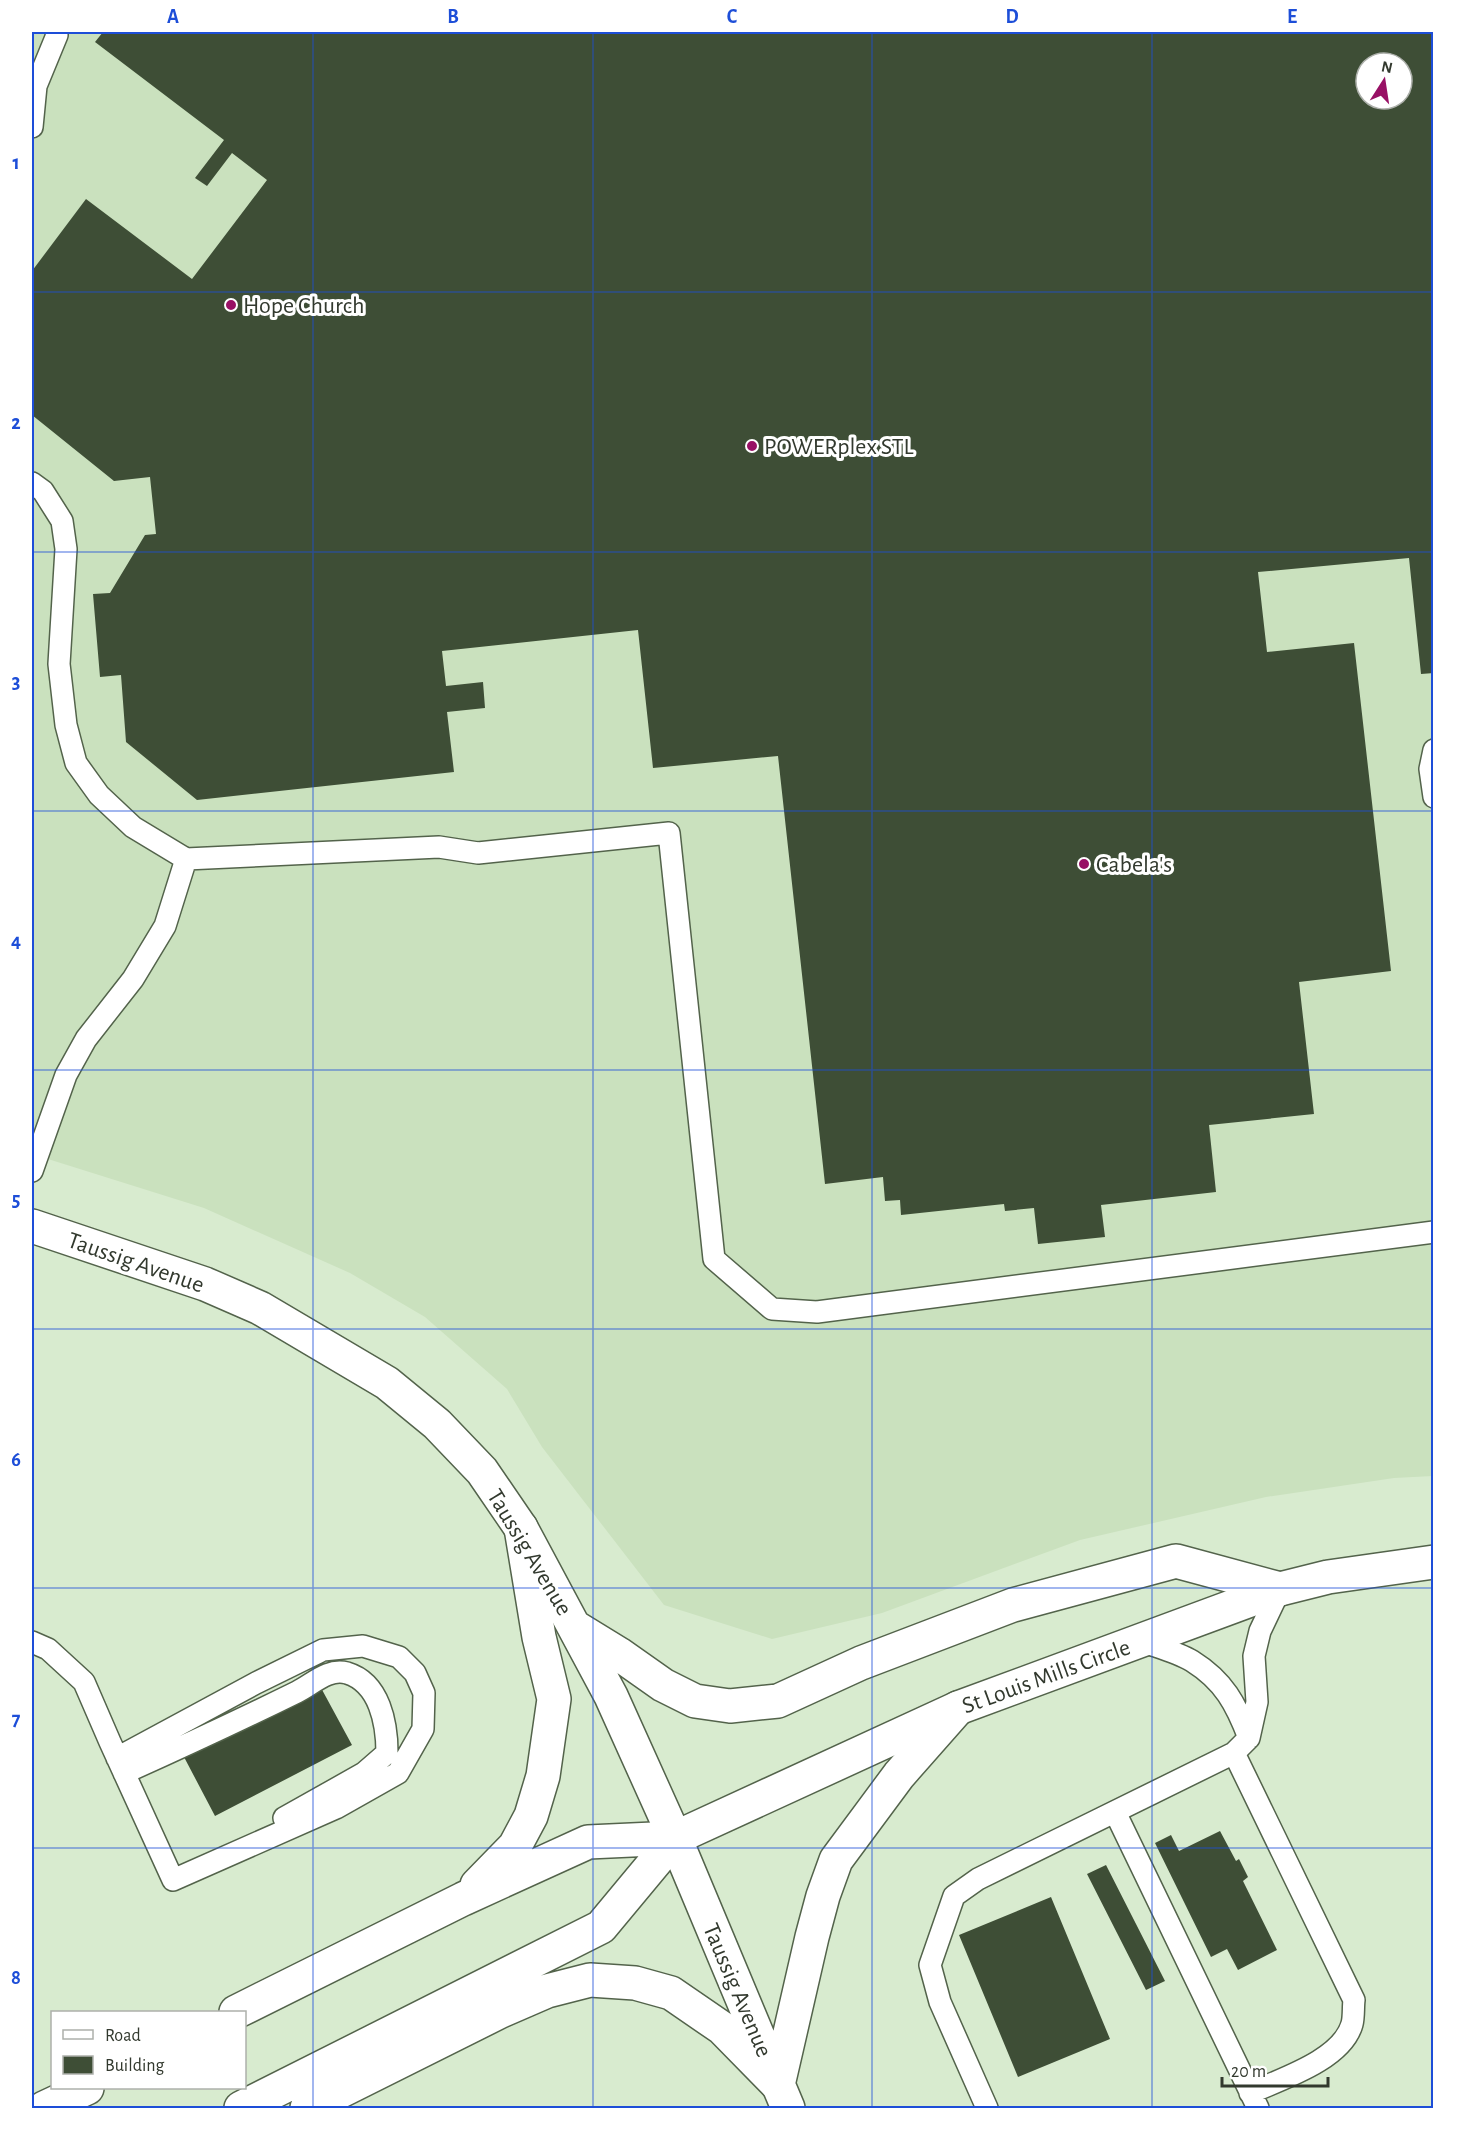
<svg xmlns="http://www.w3.org/2000/svg" width="1465" height="2140" font-family="'Alegreya Sans',sans-serif">
<style>
.built{fill:#cae1be;fill-rule:evenodd}
.building{fill:#3e4e36;fill-rule:evenodd}
.lines{fill:none;stroke-linecap:round;stroke-linejoin:round}
.service-casing{stroke:#53634b;stroke-width:24}
.minor-casing{stroke:#53634b;stroke-width:36}
.tertiary-casing{stroke:#53634b;stroke-width:36}
.secondary-casing{stroke:#53634b;stroke-width:36}
.motorway-casing{stroke:#53634b;stroke-width:36}
.service{stroke:#fff;stroke-width:21}
.minor{stroke:#fff;stroke-width:33}
.tertiary{stroke:#fff;stroke-width:33}
.secondary{stroke:#fff;stroke-width:33}
.motorway{stroke:#fff;stroke-width:33}
.grid{fill:none;stroke:#1d4ed8;stroke-width:1.5;stroke-opacity:0.55}
.poi-dot{fill:#981065;stroke:#fff;stroke-width:2}
.labels{text-anchor:middle;stroke-width:6;stroke-linejoin:round;paint-order:stroke}
.poi-label{font-size:24px;fill:#32392e;stroke:#fff;text-anchor:start}
.street-label{font-size:24px;fill:#32392e;stroke:#fff}
.neatline{fill:none;stroke:#1d4ed8;stroke-width:2}
.grid-label{font-size:20px;text-anchor:middle;font-weight:bold;fill:#1d4ed8}
</style>
<rect width="100%" height="100%" fill="#d8ebcf"/>
<!-- built -->
<path class="built" d="M 32,32 L 1433,32 L 1433,1476 L 1394,1478 L 1266,1497 L 1080,1540 L 882,1613 L 772,1639 L 664,1605 L 542,1447 L 507,1389 L 425,1317 L 350,1273 L 204,1208 L 32,1154 ZM 1366,63 L 1402,63 L 1402,99 L 1366,99 Z"/>
<!-- building -->
<path class="building" d="M 103,32 L 1434,32 L 1434,673 L 1421,674 L 1409,558 L 1258,572 L 1267,652 L 1354,643 L 1391,971 L 1299,982 L 1314,1114 L 1209,1125 L 1216,1192 L 1101,1205 L 1105,1237 L 1038,1244 L 1034,1208 L 1005,1211 L 1004,1204 L 901,1215 L 900,1200 L 885,1201 L 883,1177 L 825,1184 L 778,756 L 653,768 L 638,630 L 442,651 L 446,686 L 483,682 L 485,708 L 447,712 L 454,772 L 197,800 L 126,742 L 121,675 L 100,677 L 93,594 L 110,593 L 145,535 L 156,534 L 150,477 L 114,481 L 32,415 L 32,271 L 86,199 L 192,279 L 267,180 L 232,153 L 207,186 L 195,178 L 224,140 L 95,42 ZM 1366,63 L 1402,63 L 1402,99 L 1366,99 Z
M 320,1686 L 352,1745 L 215,1816 L 184,1757 Z
M 1220,1831 L 1236,1861 L 1239,1859 L 1248,1877 L 1243,1881 L 1277,1950 L 1238,1970 L 1227,1949 L 1211,1957 L 1155,1843 L 1171,1835 L 1179,1851 Z
M 1106,1865 L 1165,1981 L 1146,1990 L 1087,1874 Z
M 1051,1897 L 1110,2039 L 1018,2077 L 959,1935 Z"/>
<g class="lines">
<defs>
<path id="service" d="M 32,127 L 36,86 L 57,35 L 56,32
M 32,483 L 43,491 L 62,521 L 66,549 L 59,664 L 66,725 L 76,763 L 99,795 L 133,827 L 186,859 L 439,847 L 478,853 L 669,833 L 714,1259 L 772,1309 L 817,1312 L 1434,1232
M 1434,750 L 1430,769 L 1434,797
M 32,1171 L 66,1075 L 86,1039 L 133,979 L 165,926 L 186,859
M 1141,1641 C 1157,1647 1177,1652 1192,1661 C 1224,1681 1236,1704 1249,1738
M 32,1642 L 48,1649 L 84,1682 L 110,1742 L 173,1880
M 1234,1753 L 1354,2000 C 1353,2007 1354,2017 1352,2024 C 1342,2060 1281,2079 1250,2093
M 117,1758 L 256,1683 L 323,1650 L 363,1646 L 399,1657 L 415,1673 L 424,1693 L 423,1729 L 398,1773 L 336,1808 L 173,1880
M 124,1773 C 182,1747 240,1720 297,1692 C 313,1684 328,1668 347,1673 C 380,1683 387,1724 387,1753 L 364,1773 L 284,1818
M 1115,1812 L 1258,2108
M 987,2108 L 940,2002 L 930,1965 L 954,1896 L 978,1879 L 1234,1753 L 1249,1738 L 1257,1702 L 1254,1656 L 1260,1631 L 1280,1589"/>
<path id="minor" d="M 675,1838 L 958,1708 L 1280,1589 L 1328,1577 L 1434,1562"/>
<path id="tertiary" d="M 32,1226 L 205,1284 L 260,1308 L 387,1383 L 437,1424 L 482,1471 L 521,1528 L 611,1696 L 675,1838
M 575,1627 L 619,1654 L 663,1685 L 695,1701 L 730,1706 L 778,1701 L 861,1663 L 1013,1605 L 1176,1561 L 1280,1589"/>
<path id="secondary" d="M 675,1838 L 788,2108
M 778,2085 L 812,1937 L 823,1896 L 836,1860 L 899,1775 L 958,1708"/>
<path id="motorway" d="M 477,1885 L 515,1846 L 531,1816 L 543,1776 L 554,1699 L 539,1637 L 521,1528
M 236,2012 L 463,1899 L 588,1842 L 675,1838
M 44,2108 L 87,2088
M 241,2108 L 601,1927 L 675,1838
M 307,2108 L 501,2011 L 547,1991 L 590,1980 L 635,1983 L 671,1993 L 722,2028 L 778,2085"/>
</defs>
<!-- service casing -->
<use href="#service" class="service-casing"/>
<!-- minor casing -->
<use href="#minor" class="minor-casing"/>
<!-- tertiary casing -->
<use href="#tertiary" class="tertiary-casing"/>
<!-- secondary casing -->
<use href="#secondary" class="secondary-casing"/>
<!-- motorway casing -->
<use href="#motorway" class="motorway-casing"/>
<!-- service -->
<use href="#service" class="service"/>
<!-- minor -->
<use href="#minor" class="minor"/>
<!-- tertiary -->
<use href="#tertiary" class="tertiary"/>
<!-- secondary -->
<use href="#secondary" class="secondary"/>
<!-- motorway -->
<use href="#motorway" class="motorway"/>
</g>
<!-- grid -->
<path class="grid" d="M 313,32 L 313,2108M 593,32 L 593,2108M 872,32 L 872,2108M 1152,32 L 1152,2108M 32,292 L 1434,292M 32,552 L 1434,552M 32,811 L 1434,811M 32,1070 L 1434,1070M 32,1329 L 1434,1329M 32,1588 L 1434,1588M 32,1848 L 1434,1848"/>
<!-- markers -->
<g class="poi-dot">
<circle cx="231" cy="305" r="6"/>
<circle cx="752" cy="446" r="6"/>
<circle cx="1084" cy="864" r="6"/>
</g>
<g class="labels">
<!-- poi labels -->
<g class="poi-label">
<text x="243" y="313">Hope Church</text>
<text x="764" y="454">POWERplex STL</text>
<text x="1096" y="872">Cabela's</text>
</g>
<!-- street labels -->
<g class="street-label">
<text transform="translate(136 1262) rotate(19)" y="8">Taussig Avenue</text>
<text transform="translate(530 1552) rotate(59)" y="8">Taussig Avenue</text>
<text transform="translate(1046 1676) rotate(-20)" y="8">St Louis Mills Circle</text>
<text transform="translate(738 1990) rotate(67)" y="8">Taussig Avenue</text>
</g>
</g>
<!-- border -->
<rect width="1465" height="2140" fill="none" stroke="#ffffff" stroke-width="66"/>
<!-- legend -->
<rect x="51" y="2011" width="195" height="78" fill="#ffffff" stroke="#adb0ab" stroke-width="1.5"/>
<rect x="63" y="2030" width="30" height="9" fill="#ffffff" stroke="#adb0ab" stroke-width="1.5"/>
<text x="105" y="2041" font-size="18" fill="#32392e">Road</text>
<rect x="63" y="2056" width="30" height="18" fill="#3e4e36" stroke="#adb0ab" stroke-width="1.5"/>
<text x="105" y="2071" font-size="18" fill="#32392e">Building</text>
<!-- north arrow -->
<g transform="translate(1384 81) rotate(12)"><circle r="28" fill="#ffffff" stroke="#adb0ab" stroke-width="1.5"/>
<path d="M0-4.5L10 22L0 15L-10 22Z" fill="#981065"/>
<text y="-9" font-size="16" font-weight="bold" text-anchor="middle" fill="#32392e">N</text>
</g>
<!-- scale -->
<path d="M1222 2077v9h106v-9" fill="none" stroke="#32392e" stroke-width="3"/>
<text x="1231" y="2077" font-size="18" fill="#32392e" stroke="#ffffff" stroke-width="4.5" paint-order="stroke">20 m</text>
<rect x="33" y="33" width="1399" height="2074" class="neatline"/>
<g class="grid-label">
<text x="173" y="23">A</text>
<text x="453" y="23">B</text>
<text x="732" y="23">C</text>
<text x="1012" y="23">D</text>
<text x="1292" y="23">E</text>
<text x="16" y="169">1</text>
<text x="16" y="429">2</text>
<text x="16" y="688">3</text>
<text x="16" y="947">4</text>
<text x="16" y="1206">5</text>
<text x="16" y="1466">6</text>
<text x="16" y="1725">7</text>
<text x="16" y="1984">8</text>
</g>
</svg>
